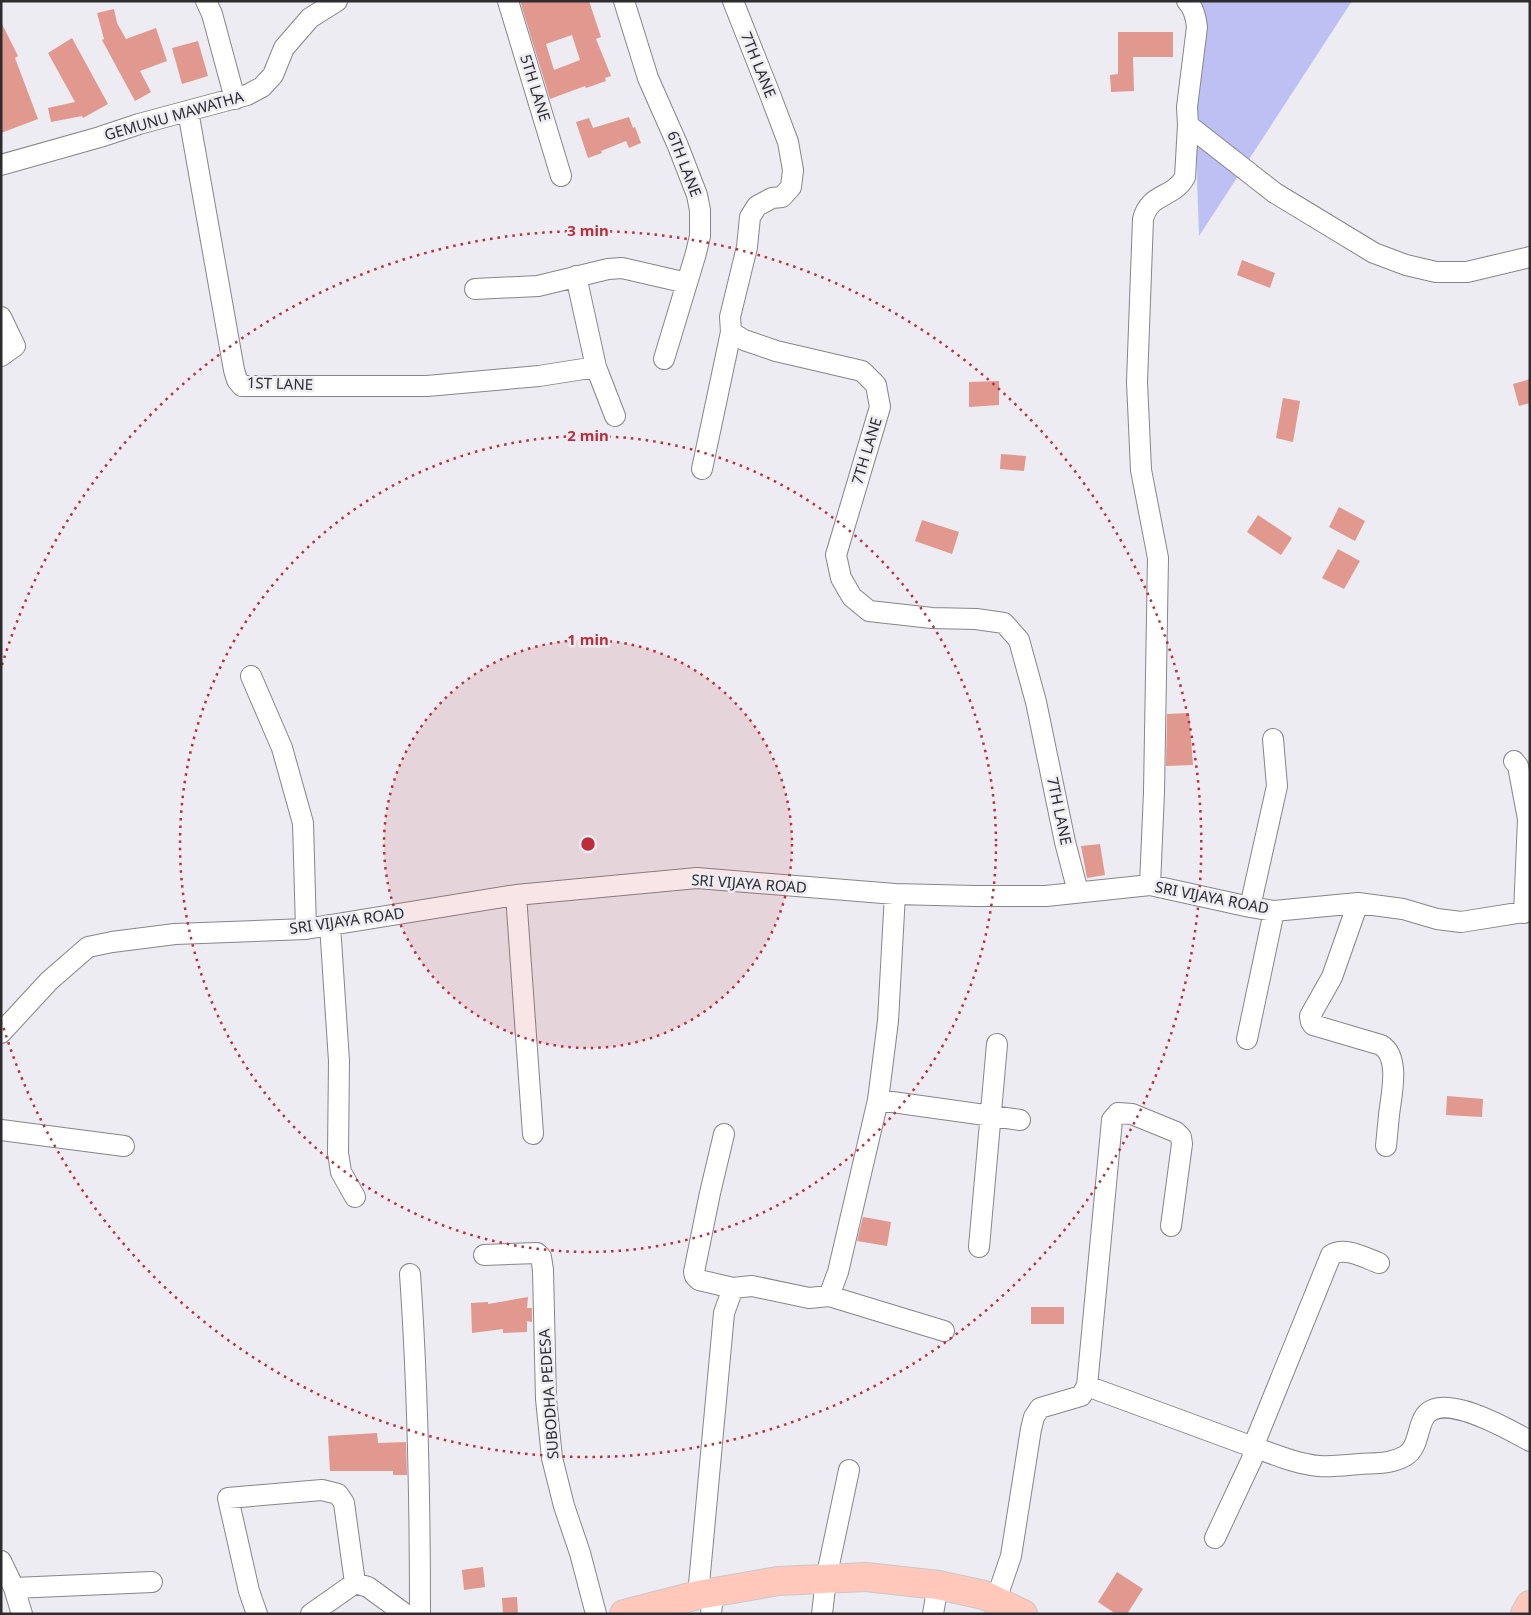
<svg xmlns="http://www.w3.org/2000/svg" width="1531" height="1615" font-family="'Noto Sans',sans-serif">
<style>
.green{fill:#bebff2}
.building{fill:#e0988f;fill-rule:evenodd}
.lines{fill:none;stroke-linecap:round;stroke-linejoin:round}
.street-casing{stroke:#85858b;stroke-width:22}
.primary-casing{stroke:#c8c8c9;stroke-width:30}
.street{stroke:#fff;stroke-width:20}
.primary{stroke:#ffc8ba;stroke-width:28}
.ring{fill:none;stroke:#bc2c3b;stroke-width:2.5;stroke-dasharray:2.5 5}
.labels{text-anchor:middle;stroke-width:5;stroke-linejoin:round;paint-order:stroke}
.street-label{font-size:15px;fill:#2d2d30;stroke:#ececf2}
.centre{fill:#bc2c3b;stroke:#ececf2;stroke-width:2.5}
.ring-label{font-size:15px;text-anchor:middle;font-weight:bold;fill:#bc2c3b;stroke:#ececf2;stroke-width:5;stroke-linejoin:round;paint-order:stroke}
</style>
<rect width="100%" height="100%" fill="#ececf2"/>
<!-- green -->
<path class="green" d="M 1191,1 L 1352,1 L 1199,236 Z"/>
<!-- building -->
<path class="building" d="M 520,1 L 589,1 L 601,37 L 596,39 L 611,76 L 605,78 L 606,81 L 586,88 L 585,86 L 550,99 ZM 572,35 L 580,60 L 554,70 L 546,44 Z
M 114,9 L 117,23 L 126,39 L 156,28 L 167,61 L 140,71 L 151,92 L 135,101 L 102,40 L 104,39 L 97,13 Z
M 1,22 L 18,56 L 15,58 L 38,119 L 1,133 Z
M 1118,32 L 1173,32 L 1173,57 L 1133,57 L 1134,91 L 1111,92 L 1110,75 L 1118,74 Z
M 72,38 L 108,104 L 83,118 L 82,116 L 51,122 L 48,108 L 75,102 L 48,53 Z
M 198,41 L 208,76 L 182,84 L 172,48 Z
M 629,117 L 633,128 L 635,127 L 641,143 L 629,148 L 626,141 L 601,151 L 602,153 L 588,158 L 576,122 L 589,118 L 593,128 Z
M 1242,260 L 1275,273 L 1270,288 L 1237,275 Z
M 1530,379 L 1530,403 L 1519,406 L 1513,384 Z
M 999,381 L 999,405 L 969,407 L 969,382 Z
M 1283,398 L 1300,401 L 1293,442 L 1276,438 Z
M 1001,454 L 1026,456 L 1024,471 L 1000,469 Z
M 1339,507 L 1365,521 L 1355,541 L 1329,527 Z
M 1258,515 L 1292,538 L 1281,555 L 1247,532 Z
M 922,520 L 959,532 L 952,554 L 915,541 Z
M 1338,549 L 1360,561 L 1344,589 L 1322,578 Z
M 1189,713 L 1193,765 L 1166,766 L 1167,714 Z
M 1100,844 L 1105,875 L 1087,878 L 1081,846 Z
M 1447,1096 L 1483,1099 L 1482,1117 L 1446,1115 Z
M 863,1217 L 891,1222 L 887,1246 L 857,1241 Z
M 528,1297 L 527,1308 L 532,1308 L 532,1322 L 527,1321 L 527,1332 L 503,1333 L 503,1329 L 472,1333 L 471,1303 L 488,1302 L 488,1304 Z
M 1031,1307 L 1064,1307 L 1064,1324 L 1031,1324 Z
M 377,1433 L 378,1443 L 406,1442 L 407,1475 L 393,1475 L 393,1471 L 330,1471 L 328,1436 Z
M 483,1567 L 485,1587 L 464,1590 L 462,1570 Z
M 1117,1572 L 1143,1589 L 1127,1614 L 1116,1614 L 1098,1602 Z
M 517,1597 L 518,1614 L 503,1614 L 502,1598 Z"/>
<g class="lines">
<defs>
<path id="street" d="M 206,1 L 212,14 L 235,99
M 508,1 L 561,176
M 624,1 L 648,78 L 678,146 L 697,195 L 700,210 L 700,236 L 696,253 L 664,359
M 733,1 L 771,97 L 788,142 L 793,170 L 791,187 L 782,197 L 772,198 L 757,206 L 750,217 L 747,247 L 730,317 L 731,332 L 744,340 L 776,351 L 862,371 L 876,385 L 880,407 L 836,555 L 841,578 L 852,597 L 869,611 L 932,618 L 976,619 L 1004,623 L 1019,640 L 1036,702 L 1065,842 L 1078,892
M 1187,1 C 1194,8 1196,18 1197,27 L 1187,107 L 1188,125 L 1275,193 L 1374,253 L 1406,265 L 1436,272 L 1467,272 L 1530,257
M 188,111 L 234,370 L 237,380 L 242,386 L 427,386 L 539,376 L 596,367
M 1,165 L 100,137 L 139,124 L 247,95 L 262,87 L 273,75 L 284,48 L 310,18 L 337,1
M 576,276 L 596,367 L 615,416
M 475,289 L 538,286 L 608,269 L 622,268 L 687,283
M 1,317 L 15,346 L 1,356
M 702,469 L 731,332
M 251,676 L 282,748 L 303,823 L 306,929
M 1514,761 L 1518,766 L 1528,819 L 1524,913
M 1150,885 L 1154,792 L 1158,558 L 1141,470 L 1137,382 L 1143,219 C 1150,192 1173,199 1185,177 L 1188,125
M 516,895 L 533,1134
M 1358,903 L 1332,977 L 1310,1016 L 1311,1022 L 1313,1025 L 1381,1045 C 1401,1057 1391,1096 1389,1115 C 1388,1125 1387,1135 1386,1146
M 1250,907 L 1277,786 L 1273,739
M 330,925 L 339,1061 L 338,1153 L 341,1172 L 355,1197
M 1,1033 L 49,981 L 88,947 L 112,942 L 175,934 L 306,929 L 516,895 L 697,878 L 895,894 L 975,896 L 1046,896 L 1150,885 L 1250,907 L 1274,911 L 1358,903 L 1403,909 L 1437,919 L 1461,922 L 1530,911
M 1247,1039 L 1274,911
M 878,1100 L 1020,1120
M 1,1130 L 124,1146
M 724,1134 L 710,1193 L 694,1272 L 695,1276 L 699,1280 L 733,1288 L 752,1286 L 809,1298 L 829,1296 L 944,1331
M 979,1247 L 997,1044
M 484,1255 L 537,1253 L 541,1257 L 543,1270 L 546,1399 L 552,1458 L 564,1506 L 580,1553 L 596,1614
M 1379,1263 C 1365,1258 1345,1246 1331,1255 L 1253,1447 C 1274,1454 1296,1464 1319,1466 C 1332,1467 1347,1465 1360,1464 C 1376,1463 1391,1464 1405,1456 C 1419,1448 1417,1427 1425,1416 C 1443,1391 1510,1430 1530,1441
M 410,1274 C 418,1388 420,1500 420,1614
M 829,1296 L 838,1272 L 878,1100 L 888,1021 L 895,894
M 1087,1386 L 1253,1447 L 1254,1452 L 1252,1459 L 1215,1538
M 1,1561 L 14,1588 L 22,1614
M 14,1588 L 152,1582
M 698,1595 L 724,1313 L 733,1288
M 996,1600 L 1011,1556 L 1031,1429 L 1034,1417 L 1040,1408 L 1081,1396 L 1087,1386 L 1112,1120 L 1118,1113 L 1132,1114 L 1176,1132 L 1181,1137 L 1182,1144 L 1171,1226
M 257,1614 L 249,1591 L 228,1498 L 322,1490 L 338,1494 L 344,1503 L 355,1583
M 311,1614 L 355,1583 L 368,1587 L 405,1614
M 711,1614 L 713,1592
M 822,1614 L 826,1579 L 849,1470
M 933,1614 L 938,1585"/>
<path id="primary" d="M 624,1614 L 698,1595 L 778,1581 L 866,1577 L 938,1585 L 984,1595 L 1023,1614
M 1525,1614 L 1530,1605"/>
</defs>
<!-- street casing -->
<use href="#street" class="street-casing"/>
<!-- primary casing -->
<use href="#primary" class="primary-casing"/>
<!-- street -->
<use href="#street" class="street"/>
<!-- primary -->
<use href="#primary" class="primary"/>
</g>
<!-- distance rings -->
<circle cx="588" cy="844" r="204" fill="#bc2c3b" fill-opacity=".12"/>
<g class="ring">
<circle cx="588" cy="844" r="204"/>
<circle cx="588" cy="844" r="408"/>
<path d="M2 665A613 613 0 1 1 2 1023"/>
</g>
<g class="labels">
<!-- street labels -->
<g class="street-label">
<text transform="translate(758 65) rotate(68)" y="5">7TH LANE</text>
<text transform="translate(535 88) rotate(73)" y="5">5TH LANE</text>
<text transform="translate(174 116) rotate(-16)" y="5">GEMUNU MAWATHA</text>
<text transform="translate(684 164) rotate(69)" y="5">6TH LANE</text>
<text transform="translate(280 384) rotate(2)" y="5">1ST LANE</text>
<text transform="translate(867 451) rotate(-73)" y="5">7TH LANE</text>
<text transform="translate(1059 811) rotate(78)" y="5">7TH LANE</text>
<text transform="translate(749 884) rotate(4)" y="5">SRI VIJAYA ROAD</text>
<text transform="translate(1212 898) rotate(11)" y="5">SRI VIJAYA ROAD</text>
<text transform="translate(347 921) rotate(-8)" y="5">SRI VIJAYA ROAD</text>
<text transform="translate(549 1394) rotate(-94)" y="5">SUBODHA PEDESA</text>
</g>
</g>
<circle cx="588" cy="844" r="8" class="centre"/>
<g class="ring-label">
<text x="588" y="236">3 min</text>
<text x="588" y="441">2 min</text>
<text x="588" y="645">1 min</text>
</g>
<!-- border -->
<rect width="1531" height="1615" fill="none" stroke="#2d2d30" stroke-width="5"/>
</svg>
